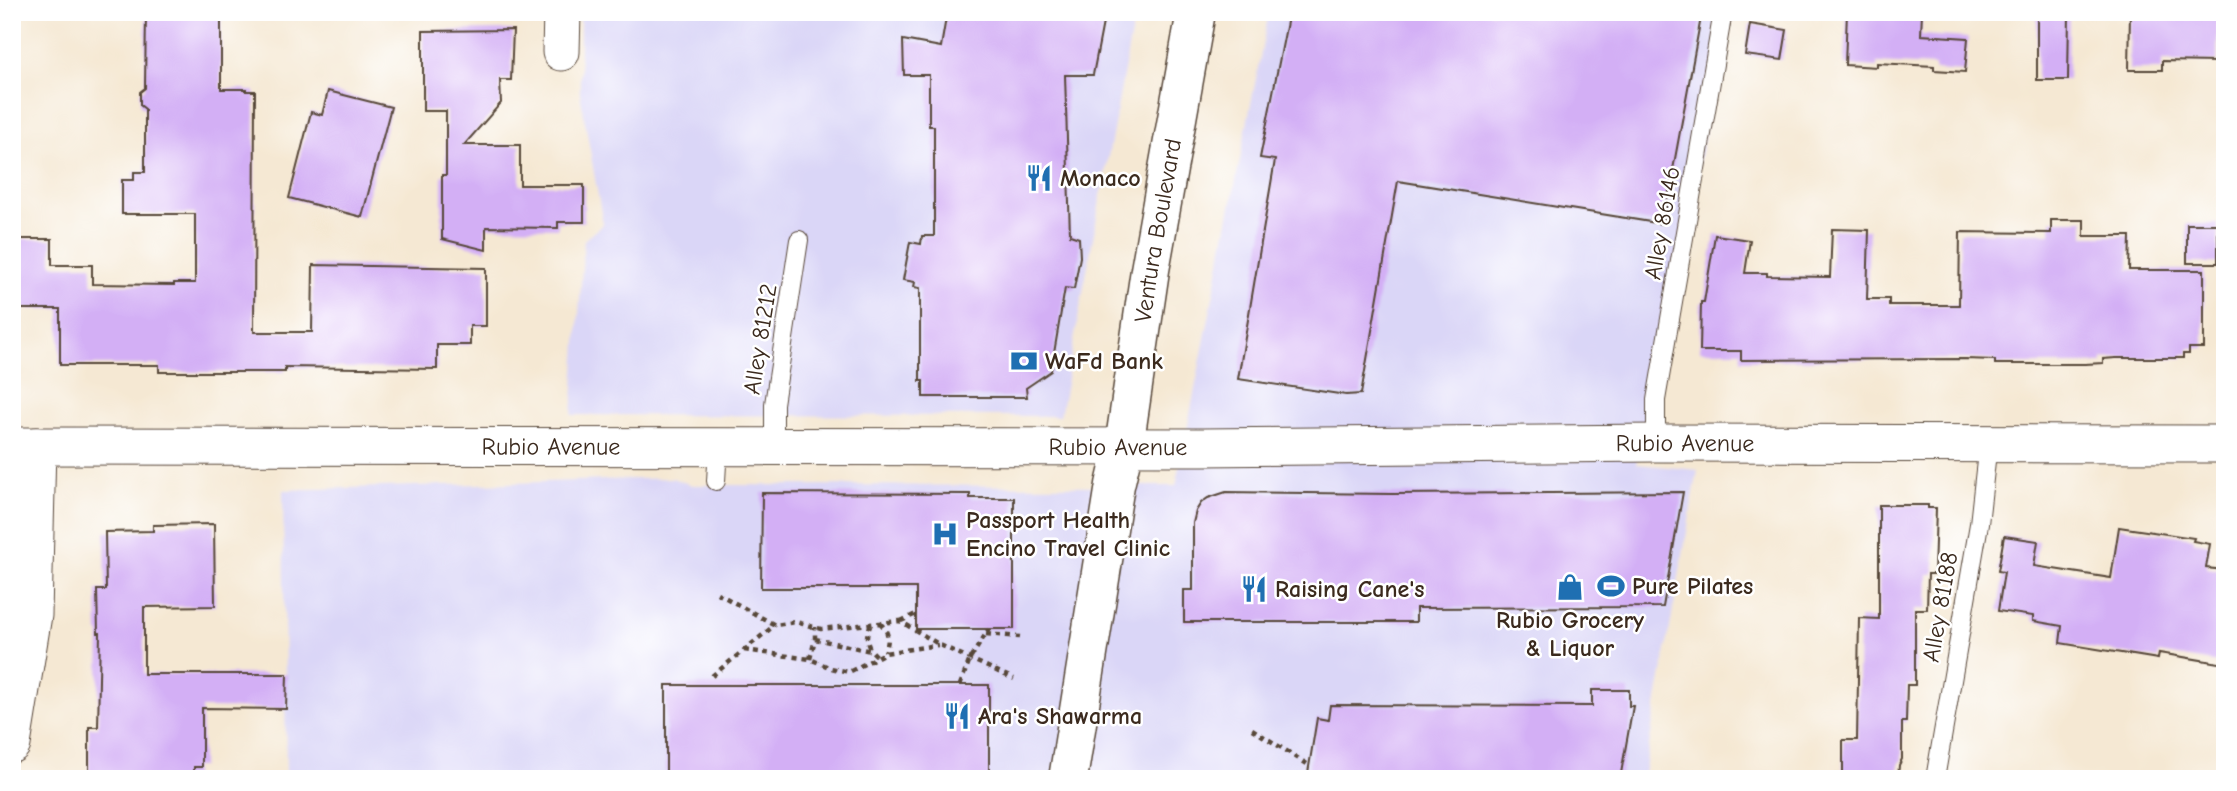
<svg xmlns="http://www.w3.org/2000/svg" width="2237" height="791" font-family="'Comic Neue',sans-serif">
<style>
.built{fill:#dad6f7}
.building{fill:#d3aff5}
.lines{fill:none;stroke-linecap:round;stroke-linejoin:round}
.lane-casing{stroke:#574639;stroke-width:20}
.street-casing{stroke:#574639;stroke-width:39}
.primary-casing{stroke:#574639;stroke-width:41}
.path{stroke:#574639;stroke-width:4.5;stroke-dasharray:5 5;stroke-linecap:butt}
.lane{stroke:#fff;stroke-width:18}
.street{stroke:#fff;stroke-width:37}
.primary{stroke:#fff;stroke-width:38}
.labels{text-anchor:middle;stroke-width:5;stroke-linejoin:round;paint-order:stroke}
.poi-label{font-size:24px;font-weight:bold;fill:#3b2a1e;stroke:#fff;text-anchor:start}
.street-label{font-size:24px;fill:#3b2a1e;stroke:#fff}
</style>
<rect width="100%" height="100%" fill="#fff"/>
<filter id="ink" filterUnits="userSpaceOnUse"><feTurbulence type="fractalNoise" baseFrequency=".0143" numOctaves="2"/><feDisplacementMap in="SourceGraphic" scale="14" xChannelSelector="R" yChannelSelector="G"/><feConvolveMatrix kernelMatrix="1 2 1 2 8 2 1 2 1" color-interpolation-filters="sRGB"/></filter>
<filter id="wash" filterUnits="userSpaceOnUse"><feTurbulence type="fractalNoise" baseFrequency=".00686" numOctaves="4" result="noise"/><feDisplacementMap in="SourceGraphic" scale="28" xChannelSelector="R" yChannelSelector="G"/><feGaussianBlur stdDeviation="1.57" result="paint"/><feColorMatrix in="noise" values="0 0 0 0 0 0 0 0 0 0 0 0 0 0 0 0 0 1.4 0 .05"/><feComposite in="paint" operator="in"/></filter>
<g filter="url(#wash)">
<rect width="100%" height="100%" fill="#f5e8d3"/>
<!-- built -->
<path class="built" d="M 580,12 L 1135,12 L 1060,416 L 572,415 L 584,240 L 603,224 L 580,93 Z
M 1269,12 L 1730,12 L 1636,464 L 1698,470 L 1643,779 L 286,779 L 283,490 L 672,478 L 692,485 L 1176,486 Z"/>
<g id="blocks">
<!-- building -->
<path class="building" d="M 146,12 L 221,12 L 221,89 L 246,89 L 246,91 L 255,91 L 254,332 L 312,332 L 313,265 L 486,268 L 486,326 L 470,326 L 470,345 L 437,345 L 437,369 L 285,367 L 285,372 L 159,372 L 159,365 L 60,365 L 60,309 L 12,309 L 12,239 L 52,239 L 52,265 L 92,265 L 92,284 L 174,285 L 174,283 L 195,283 L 195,214 L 122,214 L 122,180 L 134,180 L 134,172 L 145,172 L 145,109 L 140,105 L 140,92 L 145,88 Z
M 947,12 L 1105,12 L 1093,75 L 1065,75 L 1070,235 L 1079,238 L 1080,257 L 1074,289 L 1065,288 L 1051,371 L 1026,388 L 1027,397 L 923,397 L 923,381 L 920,381 L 920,288 L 914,287 L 915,282 L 903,280 L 910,242 L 921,244 L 922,236 L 934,236 L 934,126 L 929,126 L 929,75 L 904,75 L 903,40 L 941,47 Z
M 1289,12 L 1702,12 L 1663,224 L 1398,181 L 1361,394 L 1346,395 L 1238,379 L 1275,160 L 1260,158 Z
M 1847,12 L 1922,12 L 1921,35 L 1968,38 L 1965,72 L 1934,70 L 1934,66 L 1877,63 L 1877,67 L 1845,65 Z
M 2037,12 L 2069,12 L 2068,80 L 2037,80 Z
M 2130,12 L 2218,13 L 2217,62 L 2162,61 L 2162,70 L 2129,70 Z
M 1750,24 L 1787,30 L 1782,60 L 1745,55 Z
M 513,30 L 511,80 L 500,80 L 501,103 L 464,145 L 520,145 L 520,185 L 584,185 L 584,222 L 558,222 L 558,228 L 486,227 L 486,250 L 442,239 L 442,175 L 446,175 L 446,111 L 423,111 L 423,31 Z
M 328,91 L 391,107 L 362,217 L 289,198 L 311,112 L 322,115 Z
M 2051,220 L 2084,220 L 2084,236 L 2130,236 L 2129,270 L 2204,270 L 2204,348 L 2189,348 L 2189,354 L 2183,354 L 2183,358 L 2116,358 L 2103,359 L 2103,363 L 2085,364 L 1995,364 L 1995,360 L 1965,359 L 1741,360 L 1741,351 L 1700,351 L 1701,302 L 1704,302 L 1715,235 L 1750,240 L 1745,273 L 1767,273 L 1767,276 L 1830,277 L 1832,229 L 1869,230 L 1867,299 L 1889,299 L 1889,305 L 1959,305 L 1960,232 L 2051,233 Z
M 2187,224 L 2218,224 L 2218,263 L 2187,263 Z
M 1226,492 L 1392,494 L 1683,492 L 1663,607 L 1416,608 L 1416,622 L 1184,622 L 1184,590 L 1193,590 L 1193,523 L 1196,511 L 1201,503 L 1208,498 Z
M 762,493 L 970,494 L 970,498 L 1014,498 L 1014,629 L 916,629 L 916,588 L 761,588 Z
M 1879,505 L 1928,505 L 1928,508 L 1936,508 L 1934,574 L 1928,574 L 1927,609 L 1915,609 L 1915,685 L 1907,685 L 1906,722 L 1902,722 L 1902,759 L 1899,765 L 1898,779 L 1843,779 L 1843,740 L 1857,740 L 1859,618 L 1879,619 Z
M 214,524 L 215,606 L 144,607 L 144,674 L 287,674 L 286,709 L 202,708 L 202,767 L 194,767 L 194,779 L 89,779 L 89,727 L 98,727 L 100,633 L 98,633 L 97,590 L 106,590 L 105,532 L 153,531 L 153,525 Z
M 2119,527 L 2194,538 L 2193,541 L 2210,544 L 2206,568 L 2225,570 L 2225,664 L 2159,653 L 2158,659 L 2060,643 L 2062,626 L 2033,621 L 2033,616 L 1998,611 L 2004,572 L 1998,571 L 2004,536 L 2038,541 L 2034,566 L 2111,578 Z
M 666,685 L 989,685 L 989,779 L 666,779 Z
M 1592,690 L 1629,690 L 1629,706 L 1633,706 L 1620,779 L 1307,779 L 1317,718 L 1328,720 L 1330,705 L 1592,706 Z"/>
</g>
</g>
<g filter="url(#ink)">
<use href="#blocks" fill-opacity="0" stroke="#574639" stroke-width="2"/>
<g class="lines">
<defs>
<path id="lane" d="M 1656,443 L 1656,400 L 1723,12
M 774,446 L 774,404 L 799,240
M 716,481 L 718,447
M 1935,779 L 1979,524 L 1988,443"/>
<g id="street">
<path d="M 561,52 L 562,12"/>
<path id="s1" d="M 12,446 L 1203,447 L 1656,443 L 2225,444"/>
<path d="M 12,744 L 33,615 L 37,446"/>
</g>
<g id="primary">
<path id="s2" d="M 1068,779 L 1115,485 L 1124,447 L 1150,270 L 1196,12"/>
</g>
</defs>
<!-- lane casing -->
<use href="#lane" class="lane-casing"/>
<!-- street casing -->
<use href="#street" class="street-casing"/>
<!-- primary casing -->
<use href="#primary" class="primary-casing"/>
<!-- path -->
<path class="path" d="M 717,593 L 775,625 L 796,622 L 821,629 L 900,621 L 940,645 L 1014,679
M 901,621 L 916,614
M 880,623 C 890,633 889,640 885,652
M 871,624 C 864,638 866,647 878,657
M 986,634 L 1020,637
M 815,639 L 871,651
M 744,650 L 810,659 L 831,668 L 849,672 L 885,653 L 938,645
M 810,659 L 815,639 L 815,627
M 712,676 L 775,625
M 960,685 L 970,659 L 989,629
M 1252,729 L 1307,764"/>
<!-- lane -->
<use href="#lane" class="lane"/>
<!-- street -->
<use href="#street" class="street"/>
<!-- primary -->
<use href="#primary" class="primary"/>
</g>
</g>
<!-- icons -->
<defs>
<symbol id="restaurant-bare" viewBox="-9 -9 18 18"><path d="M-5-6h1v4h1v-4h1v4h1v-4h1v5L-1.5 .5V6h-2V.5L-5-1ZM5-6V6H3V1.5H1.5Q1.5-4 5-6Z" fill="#1f6fb2" stroke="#fff" stroke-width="2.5" paint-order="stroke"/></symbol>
<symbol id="bank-bare" viewBox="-9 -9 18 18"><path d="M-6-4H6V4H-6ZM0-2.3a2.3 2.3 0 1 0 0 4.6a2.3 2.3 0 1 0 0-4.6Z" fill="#1f6fb2" stroke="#fff" stroke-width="2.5" paint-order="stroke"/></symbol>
<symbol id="hospital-bare" viewBox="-9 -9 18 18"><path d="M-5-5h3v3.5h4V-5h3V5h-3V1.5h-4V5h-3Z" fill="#1f6fb2" stroke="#fff" stroke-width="2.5" paint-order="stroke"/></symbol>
<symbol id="stadium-bare" viewBox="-9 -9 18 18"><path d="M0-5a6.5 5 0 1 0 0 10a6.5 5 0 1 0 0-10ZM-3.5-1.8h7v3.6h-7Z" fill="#1f6fb2" stroke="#fff" stroke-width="2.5" paint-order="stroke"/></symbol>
<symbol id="shop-bare" viewBox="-9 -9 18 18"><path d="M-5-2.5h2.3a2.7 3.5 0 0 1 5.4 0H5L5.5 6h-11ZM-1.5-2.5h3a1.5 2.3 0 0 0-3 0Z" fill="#1f6fb2" stroke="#fff" stroke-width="2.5" paint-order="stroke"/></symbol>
</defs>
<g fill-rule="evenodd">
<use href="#restaurant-bare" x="1020" y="159" width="38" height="38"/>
<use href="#bank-bare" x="1005" y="342" width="38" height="38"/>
<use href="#hospital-bare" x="926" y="515" width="38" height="38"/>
<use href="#stadium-bare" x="1592" y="567" width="38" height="38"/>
<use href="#shop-bare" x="1551" y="568" width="38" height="38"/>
<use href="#restaurant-bare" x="1235" y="570" width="38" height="38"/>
<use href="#restaurant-bare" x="938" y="697" width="38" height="38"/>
</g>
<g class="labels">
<!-- poi labels -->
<g class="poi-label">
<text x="1060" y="186">Monaco</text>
<text x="1045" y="369">WaFd Bank</text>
<text x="966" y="528">Passport Health<tspan x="966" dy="28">Encino Travel Clinic</tspan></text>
<text x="1632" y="594">Pure Pilates</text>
<text x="1275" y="597">Raising Cane's</text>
<text x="1570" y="628" text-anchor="middle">Rubio Grocery<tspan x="1570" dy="28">&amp; Liquor</tspan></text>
<text x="978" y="724">Ara's Shawarma</text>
</g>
<!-- street labels -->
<g class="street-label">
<text transform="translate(1662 223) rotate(-80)" y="8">Alley 86146</text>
<text dy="8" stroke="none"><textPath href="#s2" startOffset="556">Ventura Boulevard</textPath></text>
<text transform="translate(760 339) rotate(-81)" y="8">Alley 81212</text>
<text dy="8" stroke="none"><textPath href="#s1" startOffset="1673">Rubio Avenue</textPath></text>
<text dy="8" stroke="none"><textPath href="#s1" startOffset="539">Rubio Avenue</textPath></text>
<text dy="8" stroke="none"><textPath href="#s1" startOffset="1106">Rubio Avenue</textPath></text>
<text transform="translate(1940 607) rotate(-80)" y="8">Alley 81188</text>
</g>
</g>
<!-- margin -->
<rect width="2237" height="791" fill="none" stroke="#fff" stroke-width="42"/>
</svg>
